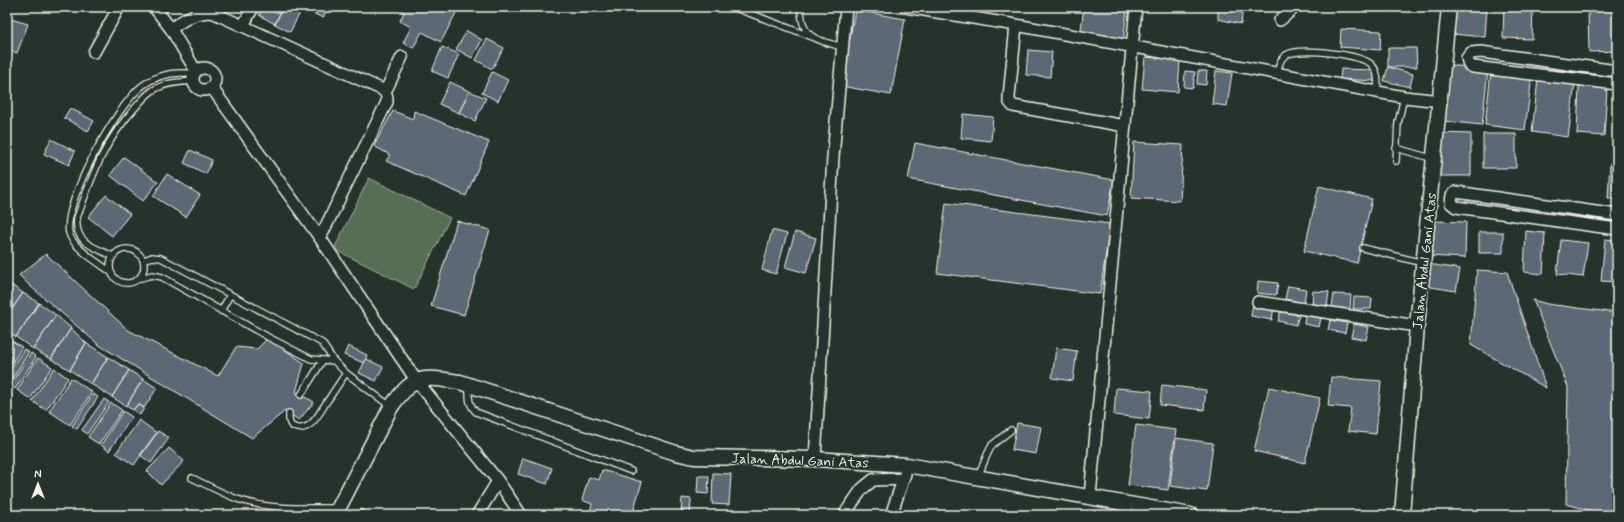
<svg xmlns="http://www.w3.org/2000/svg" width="1624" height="522" font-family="Mynerve,sans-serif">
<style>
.green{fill:#576e53;stroke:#a6b09e}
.building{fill:#5c6774;stroke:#f4f1e8}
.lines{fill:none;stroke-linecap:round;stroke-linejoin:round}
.service-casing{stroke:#f4f1e8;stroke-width:8}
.minor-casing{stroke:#f4f1e8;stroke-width:14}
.tertiary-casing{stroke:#f4f1e8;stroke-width:17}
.service{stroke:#26332d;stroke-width:5.5}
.minor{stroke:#26332d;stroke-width:11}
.tertiary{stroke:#26332d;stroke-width:14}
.labels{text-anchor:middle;stroke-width:3;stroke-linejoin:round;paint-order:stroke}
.street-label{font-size:14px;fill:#f4f1e8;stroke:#26332d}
</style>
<rect width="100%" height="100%" fill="#26332d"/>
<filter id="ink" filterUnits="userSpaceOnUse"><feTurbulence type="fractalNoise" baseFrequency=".025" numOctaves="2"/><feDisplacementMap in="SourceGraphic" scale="8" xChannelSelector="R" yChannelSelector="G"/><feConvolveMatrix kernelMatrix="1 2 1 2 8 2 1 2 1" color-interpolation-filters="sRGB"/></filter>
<g filter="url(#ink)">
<!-- green -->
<path class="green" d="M 369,178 L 450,218 L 414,289 L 334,249 Z"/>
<!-- building -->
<path class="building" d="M 263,7 L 283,7 L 275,24 L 259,15 Z
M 283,7 L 293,7 L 301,11 L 290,32 L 275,24 Z
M 310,7 L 329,7 L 323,18 L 308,11 Z
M 395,7 L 459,7 L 441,42 L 422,32 L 413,48 L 403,43 L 411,27 L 400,21 L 404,12 Z
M 1084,7 L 1107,7 L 1127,10 L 1123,43 L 1080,37 Z
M 1218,7 L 1243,7 L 1241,24 L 1218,19 Z
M 1357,7 L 1394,7 L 1393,12 Z
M 1454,7 L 1487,7 L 1485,37 L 1452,34 Z
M 1504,7 L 1533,7 L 1532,39 L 1503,38 Z
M 1617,9 L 1617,51 L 1589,52 L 1588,10 Z
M 855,10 L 905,19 L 891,95 L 841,86 Z
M 7,18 L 28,24 L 17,53 L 7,49 Z
M 1341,29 L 1381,31 L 1380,50 L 1340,47 Z
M 467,31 L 482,40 L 472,58 L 456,49 Z
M 487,39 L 504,48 L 492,69 L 476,60 Z
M 442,47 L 459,54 L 448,78 L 432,71 Z
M 1388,48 L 1416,48 L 1417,67 L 1388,67 Z
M 1028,50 L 1052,52 L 1050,77 L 1026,75 Z
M 1145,57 L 1180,60 L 1178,92 L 1142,89 Z
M 1448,65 L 1488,69 L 1482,125 L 1443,121 Z
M 1388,67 L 1413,74 L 1410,87 L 1384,81 Z
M 1341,69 L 1374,70 L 1374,81 L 1340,79 Z
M 1185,71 L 1195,72 L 1193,88 L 1184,87 Z
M 1198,71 L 1207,71 L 1206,85 L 1197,84 Z
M 1216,71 L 1232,73 L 1227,106 L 1212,104 Z
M 1491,71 L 1532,76 L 1525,130 L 1485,125 Z
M 492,72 L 508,80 L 498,101 L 482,93 Z
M 1538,79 L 1575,84 L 1568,137 L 1532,132 Z
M 450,82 L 469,91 L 459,113 L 439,104 Z
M 1579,86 L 1607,88 L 1604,136 L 1577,134 Z
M 469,91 L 486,98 L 475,121 L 459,113 Z
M 70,108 L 94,121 L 88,131 L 64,118 Z
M 393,111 L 413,119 L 414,111 L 489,142 L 466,196 L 386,161 L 390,155 L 374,146 Z
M 963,114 L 993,117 L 991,141 L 961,138 Z
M 1440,133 L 1471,134 L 1471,176 L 1440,176 Z
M 1483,134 L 1516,134 L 1516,168 L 1483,168 Z
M 51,139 L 75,151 L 69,165 L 44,154 Z
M 1134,142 L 1183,145 L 1180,201 L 1131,198 Z
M 915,143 L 1114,180 L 1107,216 L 908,179 Z
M 190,150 L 212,160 L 206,174 L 184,163 Z
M 124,157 L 158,182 L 143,201 L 110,175 Z
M 1610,163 L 1617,163 L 1617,198 L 1608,198 Z
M 167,174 L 200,195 L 186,217 L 153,196 Z
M 1319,186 L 1372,199 L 1357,263 L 1304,251 Z
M 106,195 L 130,214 L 112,236 L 88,217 Z
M 946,203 L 1110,224 L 1100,294 L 937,273 Z
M 457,221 L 490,230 L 464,315 L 431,306 Z
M 1429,221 L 1466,222 L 1465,258 L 1428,256 Z
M 772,230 L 787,234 L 776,274 L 762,270 Z
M 1526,231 L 1545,233 L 1543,274 L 1524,272 Z
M 795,232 L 816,238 L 806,273 L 785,267 Z
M 1479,232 L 1503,232 L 1503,253 L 1479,253 Z
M 1605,239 L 1617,240 L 1617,282 L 1601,281 Z
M 1561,240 L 1588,243 L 1583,277 L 1557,274 Z
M 46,254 L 128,330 L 218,376 L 236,347 L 257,349 L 268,338 L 304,363 L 296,392 L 314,402 L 299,420 L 285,411 L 252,438 L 99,345 L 29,285 L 19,275 Z
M 1428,264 L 1460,269 L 1456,291 L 1425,286 Z
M 1477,270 L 1507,272 L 1546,388 L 1471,345 Z
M 1258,281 L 1278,283 L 1276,295 L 1257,293 Z
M 7,282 L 23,293 L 7,316 Z
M 1288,286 L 1306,289 L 1304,303 L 1285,299 Z
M 1313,291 L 1329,292 L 1327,306 L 1312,304 Z
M 23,293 L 39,303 L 16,337 L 7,331 L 7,316 Z
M 1334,294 L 1351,295 L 1350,309 L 1332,307 Z
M 1354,297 L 1372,298 L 1371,309 L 1353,309 Z
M 1533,300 L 1547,304 L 1617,313 L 1617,513 L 1613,515 L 1608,515 L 1566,504 L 1568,387 Z
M 39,303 L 56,315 L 33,349 L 16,337 Z
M 1253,303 L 1274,307 L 1272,320 L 1251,316 Z
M 1281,311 L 1299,315 L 1296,325 L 1278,321 Z
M 56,315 L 71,328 L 51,359 L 33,349 Z
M 1305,315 L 1321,318 L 1319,327 L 1304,324 Z
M 1330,320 L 1347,323 L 1345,333 L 1328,330 Z
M 1354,324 L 1369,327 L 1366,340 L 1351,337 Z
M 71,328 L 86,343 L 70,370 L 51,359 Z
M 7,338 L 22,347 L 7,371 Z
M 86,343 L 108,357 L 91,384 L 70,370 Z
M 348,346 L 367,355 L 364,363 L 344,355 Z
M 1056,348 L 1077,351 L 1073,381 L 1052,378 Z
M 24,349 L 29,352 L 8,385 L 7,374 Z
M 31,353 L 36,357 L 15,389 L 10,385 Z
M 108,357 L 129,370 L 112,397 L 91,384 Z
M 38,358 L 52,367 L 30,399 L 17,390 Z
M 366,359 L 383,367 L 376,381 L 359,373 Z
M 54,368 L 68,378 L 46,410 L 32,401 Z
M 129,370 L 143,379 L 126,406 L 112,397 Z
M 1331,377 L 1381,381 L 1376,434 L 1348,431 L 1351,408 L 1328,406 Z
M 71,378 L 92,392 L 70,425 L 49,411 Z
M 143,379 L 157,388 L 144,408 L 138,404 L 133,410 L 126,406 Z
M 1162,385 L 1206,390 L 1204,410 L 1160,405 Z
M 1269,387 L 1320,398 L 1305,463 L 1254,451 Z
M 1116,388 L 1152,391 L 1149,419 L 1114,415 Z
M 93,394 L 98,397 L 77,429 L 72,426 Z
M 104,399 L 109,402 L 87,434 L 82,430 Z
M 111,403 L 122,410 L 99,444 L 88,437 Z
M 138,404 L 144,408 L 140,415 L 133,410 Z
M 123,411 L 132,417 L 109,451 L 101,445 Z
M 139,420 L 157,433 L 134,465 L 116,453 Z
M 1017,423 L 1041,427 L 1036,454 L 1012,450 Z
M 1136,425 L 1176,430 L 1168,490 L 1128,485 Z
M 158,431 L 169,438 L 151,463 L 140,455 Z
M 1176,438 L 1213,443 L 1207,491 L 1170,486 Z
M 169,448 L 184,461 L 161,485 L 147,471 Z
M 523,458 L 552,468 L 547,484 L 518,474 Z
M 602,470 L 642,482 L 632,515 L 624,513 L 623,515 L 604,515 L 590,511 L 592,504 L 582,500 L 589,477 L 599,480 Z
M 713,473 L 731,474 L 729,505 L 712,504 Z
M 698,476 L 709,476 L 708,494 L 697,493 Z
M 682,498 L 691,499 L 690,515 L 681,515 Z
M 361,509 L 371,515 L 358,515 Z"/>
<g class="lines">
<defs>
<path id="service" d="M 733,7 L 815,38
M 800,7 C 802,13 801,20 804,26 C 808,40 830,43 842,47
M 963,15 L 964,7
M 1277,74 C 1279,66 1279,60 1286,55 C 1299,47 1362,54 1372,65 C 1379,73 1378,83 1377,92
M 1396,148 L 1434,159
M 1396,161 L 1398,123 L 1404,97
M 1363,248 L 1423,263
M110 266a17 17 0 1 1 34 0a17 17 0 1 1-34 0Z
M 113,256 C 94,247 74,243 77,218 C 93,174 103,143 135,108 C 142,100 148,92 157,88 C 168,82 181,82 193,81
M 144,260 L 152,257 L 161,258 L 322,343 L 334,361 L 346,373 L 390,406
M 111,272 C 100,264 72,247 69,233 C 62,203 117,105 142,86 C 158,74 175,71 194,74
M 141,278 L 152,275 L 162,277 L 268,337 L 311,359 L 334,361
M 221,311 L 230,295
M 469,386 C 469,397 468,404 476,412 L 631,471
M 301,395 L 323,360
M 289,413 C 289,419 288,424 294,427 C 311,434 320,411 328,400 C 334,391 340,382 346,373
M 978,477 L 987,455 L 992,445 L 1011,430
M 192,478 C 207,485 222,493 237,499 C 269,510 304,508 338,508"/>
<path id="minor" d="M 154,7 L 171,29 L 196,71
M 906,7 L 1016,25 L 1404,97 L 1441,101
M 1280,20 L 1295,7
M 1016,25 L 1009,97 L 1009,101 L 1013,106 L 1125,126
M 243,26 L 253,7
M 171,29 C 184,19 195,12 212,12 L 383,90 C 387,94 387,97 387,102 L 320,238
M 94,52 L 119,7
M193 79a11 11 0 1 1 22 0a11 11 0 1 1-22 0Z
M 1617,71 L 1481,52 L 1471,53 L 1467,58 L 1469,65 L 1473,67 L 1617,84
M 212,88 L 320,238 L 416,380 L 498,481 L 521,515
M 385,92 L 402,57
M 1617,215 L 1456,192 L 1452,195 L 1451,203 L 1456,207 L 1617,229
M 1258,302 L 1417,326
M 815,459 L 833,157 L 846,7
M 1090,496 L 1136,7
M 477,515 L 498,481
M 844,515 L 862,489 L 873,480 L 903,479
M 891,515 L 905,474"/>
<path id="tertiary" d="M 335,515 L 391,407 C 415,373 422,377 460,382 L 676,453 L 694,457 L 815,459 L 907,465 L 1191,515
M 1402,515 L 1417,326 L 1449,7"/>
</defs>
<!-- service casing -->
<use href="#service" class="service-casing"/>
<!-- minor casing -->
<use href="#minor" class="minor-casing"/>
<!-- tertiary casing -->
<use href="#tertiary" class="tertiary-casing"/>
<!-- service -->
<use href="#service" class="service"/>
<!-- minor -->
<use href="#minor" class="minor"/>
<!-- tertiary -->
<use href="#tertiary" class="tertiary"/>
</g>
</g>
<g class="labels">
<!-- street labels -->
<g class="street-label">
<text transform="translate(1424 261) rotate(-84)" y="5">Jalan Abdul Gani Atas</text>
<text transform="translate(800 460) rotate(2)" y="5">Jalan Abdul Gani Atas</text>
</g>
</g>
<!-- margin -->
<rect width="1624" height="522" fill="none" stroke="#26332d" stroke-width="24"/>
<rect x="12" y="12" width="1600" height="498" fill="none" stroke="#f4f1e8" stroke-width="1.5" filter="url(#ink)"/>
<!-- north arrow -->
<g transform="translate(38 484)" stroke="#26332d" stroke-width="3" paint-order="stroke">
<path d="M0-3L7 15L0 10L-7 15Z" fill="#f4f1e8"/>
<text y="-6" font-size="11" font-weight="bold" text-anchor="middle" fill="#f4f1e8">N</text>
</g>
</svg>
